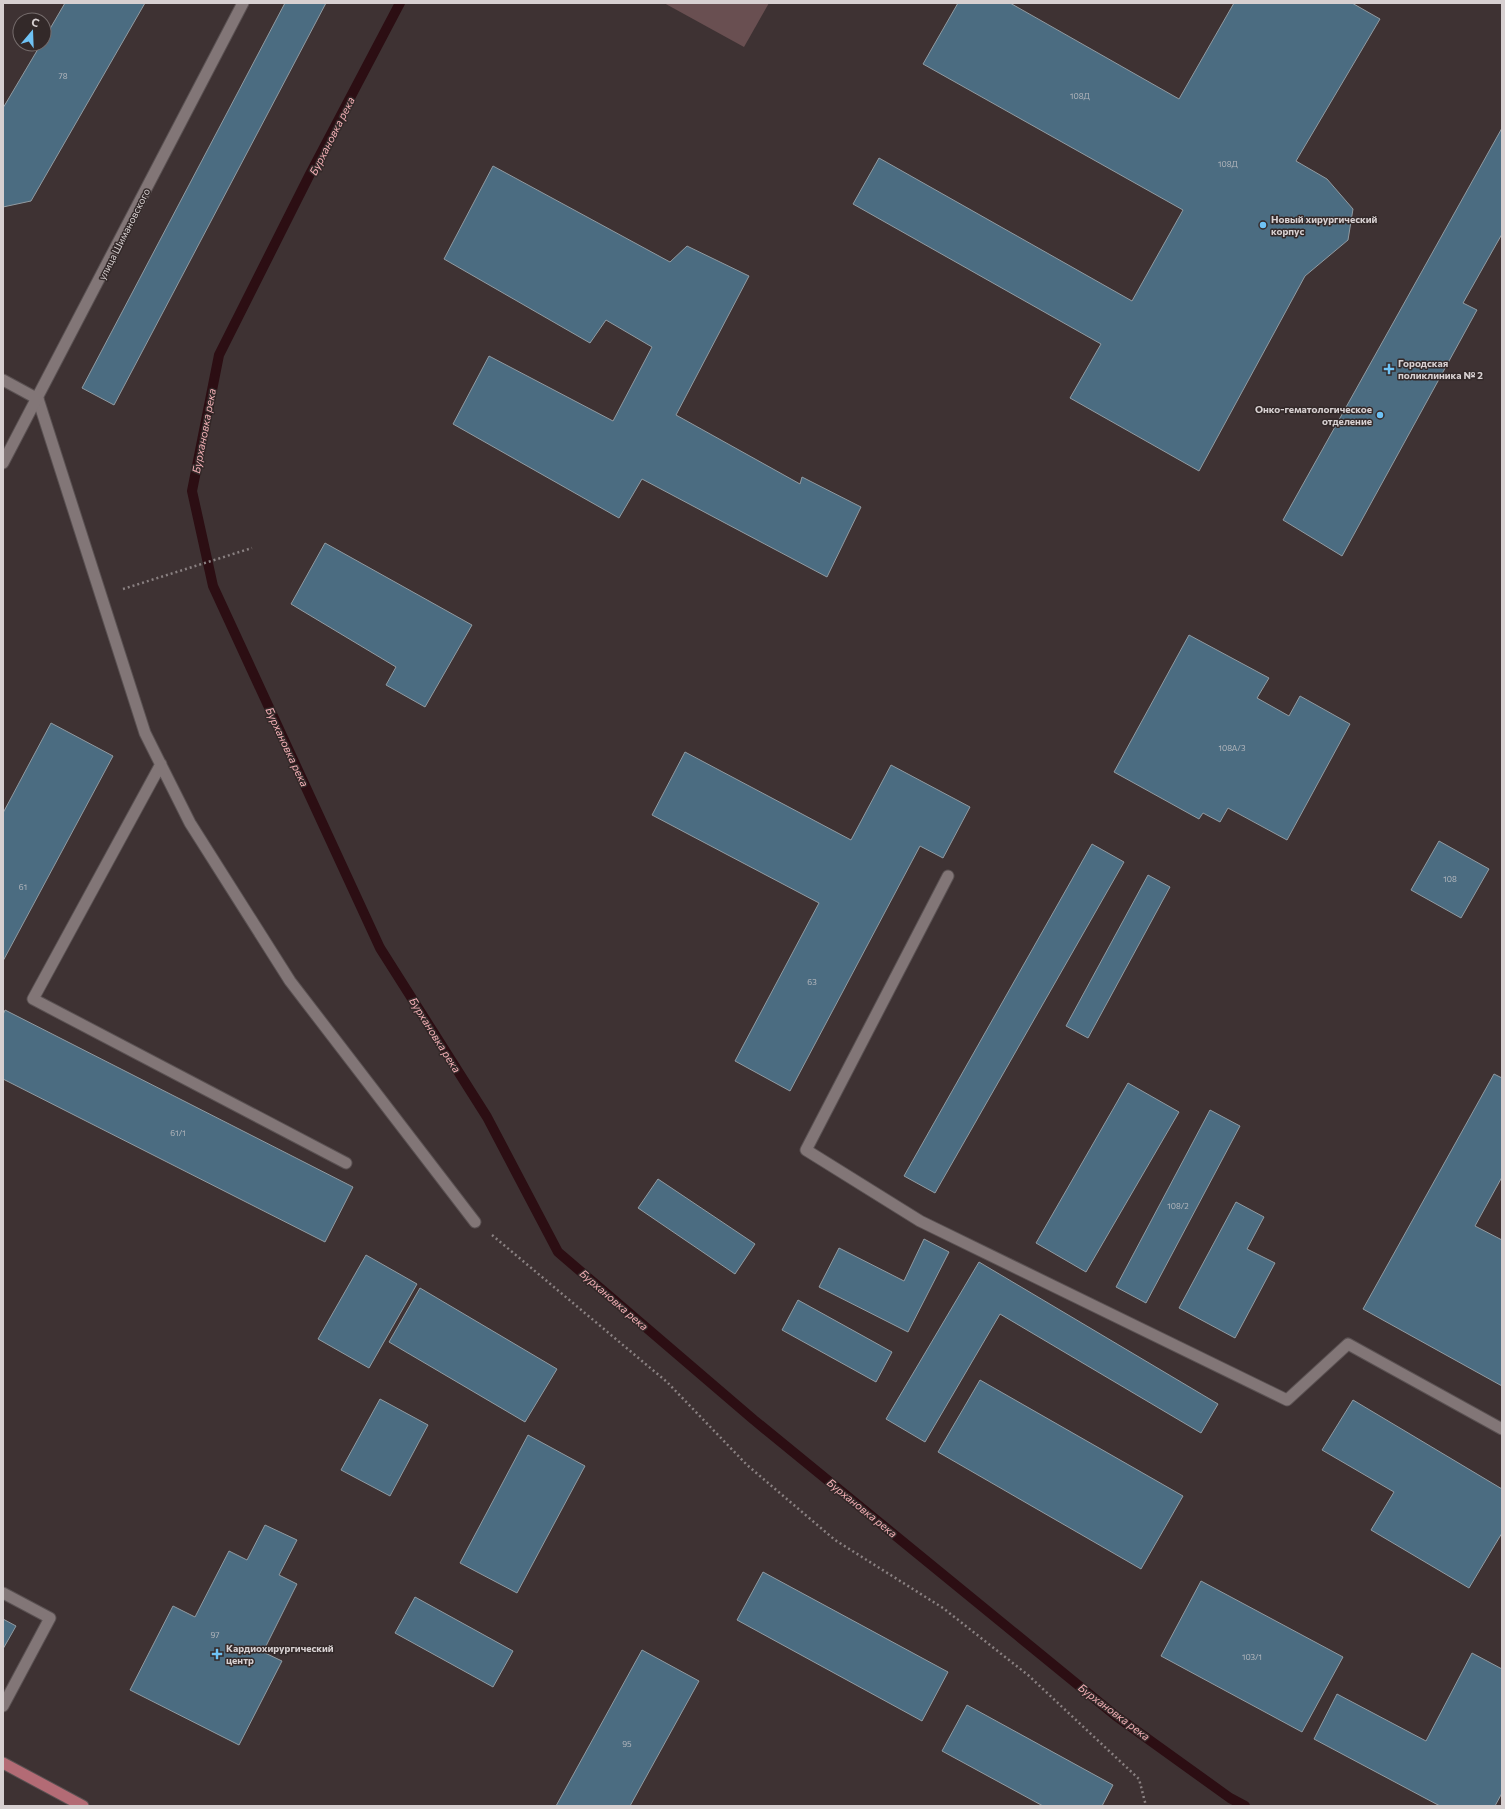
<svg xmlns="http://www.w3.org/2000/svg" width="1505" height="1809" font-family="Commissioner,sans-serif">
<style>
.green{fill:#694f51}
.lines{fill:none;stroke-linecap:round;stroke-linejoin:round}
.stream{stroke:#2c0e13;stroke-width:10}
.building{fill:#4b6c81;stroke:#919ba2}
.service-casing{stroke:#5a5152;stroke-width:13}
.tertiary-casing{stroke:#5a5152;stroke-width:13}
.primary-casing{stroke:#5a5152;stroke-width:13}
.path{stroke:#8a8182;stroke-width:2.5;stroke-dasharray:2 3;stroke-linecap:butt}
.service{stroke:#827677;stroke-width:11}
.tertiary{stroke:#827677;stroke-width:11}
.primary{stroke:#b36b75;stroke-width:11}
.poi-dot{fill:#6fc2f4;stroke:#332929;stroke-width:1.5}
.labels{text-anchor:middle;stroke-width:3;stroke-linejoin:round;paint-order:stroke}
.number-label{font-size:8px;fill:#b4b7bd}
.poi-label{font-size:10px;font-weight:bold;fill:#d7d0d1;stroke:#332929;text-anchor:start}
.street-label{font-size:10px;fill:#d7d0d1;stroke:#332929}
.water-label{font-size:11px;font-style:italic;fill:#f4b0b6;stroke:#332929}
</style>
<rect width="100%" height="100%" fill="#3e3233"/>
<!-- green -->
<path class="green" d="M 664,3 L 769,3 L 744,47 Z"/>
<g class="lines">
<!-- stream -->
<path class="stream" d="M 400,3 L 310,174 L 219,355 L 192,491 L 213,586 L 380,948 L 487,1117 L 558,1252 L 754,1420 L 1116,1716 L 1230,1798 L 1245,1806"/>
</g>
<!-- building -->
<path class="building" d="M 65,3 L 145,3 L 31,201 L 3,207 L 3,108 L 41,44 L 44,44 L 44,39 Z
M 285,3 L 326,3 L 114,405 L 82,388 Z
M 958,3 L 1010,3 L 1179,99 L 1234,3 L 1352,3 L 1380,19 L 1296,161 L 1327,179 L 1353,209 L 1348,240 L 1305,276 L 1199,471 L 1070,398 L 1101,344 L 853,204 L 879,158 L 1132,301 L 1183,210 L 923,64 Z
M 1502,128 L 1502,234 L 1463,303 L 1477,310 L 1342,556 L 1283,520 Z
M 493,166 L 670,262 L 687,246 L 749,276 L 676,415 L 800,484 L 802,477 L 861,507 L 827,577 L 642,479 L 619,518 L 453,424 L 489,356 L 613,421 L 652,347 L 606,320 L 590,343 L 444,259 Z
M 325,543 L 472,625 L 425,707 L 386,685 L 396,667 L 291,604 Z
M 1189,635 L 1269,678 L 1257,698 L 1289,716 L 1300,696 L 1350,724 L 1287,840 L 1228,808 L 1220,822 L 1203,813 L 1199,819 L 1114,772 Z
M 51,723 L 113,756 L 3,961 L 3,813 Z
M 685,752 L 851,840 L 891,765 L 970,807 L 943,858 L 920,846 L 790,1091 L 735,1061 L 819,903 L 652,815 Z
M 1439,841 L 1489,869 L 1461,918 L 1411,890 Z
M 1092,844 L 1124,862 L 935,1193 L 904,1176 Z
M 1148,875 L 1170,887 L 1088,1038 L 1066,1026 Z
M 5,1010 L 353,1187 L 325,1242 L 3,1079 L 3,1015 Z
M 1494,1074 L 1502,1078 L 1502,1177 L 1475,1226 L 1502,1240 L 1502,1386 L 1363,1309 Z
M 1128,1083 L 1179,1112 L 1086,1272 L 1036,1243 Z
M 1210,1110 L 1240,1126 L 1146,1303 L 1116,1287 Z
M 658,1179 L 755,1244 L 735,1274 L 638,1208 Z
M 1236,1202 L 1264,1217 L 1247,1249 L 1275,1263 L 1235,1338 L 1179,1308 Z
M 924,1239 L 949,1252 L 908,1332 L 819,1287 L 839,1248 L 904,1281 Z
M 366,1255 L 417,1284 L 369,1368 L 318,1339 Z
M 979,1262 L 1218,1404 L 1201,1433 L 1000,1314 L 925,1442 L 886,1419 Z
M 420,1288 L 557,1369 L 525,1422 L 389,1342 Z
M 798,1300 L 892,1352 L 876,1382 L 782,1330 Z
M 980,1380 L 1183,1496 L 1141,1569 L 938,1452 Z
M 380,1399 L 428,1425 L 390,1496 L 341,1470 Z
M 1353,1400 L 1502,1489 L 1502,1533 L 1469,1588 L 1371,1530 L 1394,1492 L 1322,1450 Z
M 528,1435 L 585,1466 L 517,1593 L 460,1563 Z
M 265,1525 L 297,1540 L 279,1575 L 297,1584 L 263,1652 L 282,1661 L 239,1745 L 130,1690 L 173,1606 L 195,1617 L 229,1551 L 247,1560 Z
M 763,1572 L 948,1672 L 922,1721 L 737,1620 Z
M 1201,1581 L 1343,1657 L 1302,1732 L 1161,1656 Z
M 415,1597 L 513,1651 L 493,1687 L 395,1633 Z
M 3,1619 L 16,1626 L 3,1649 Z
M 642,1650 L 699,1681 L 630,1806 L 556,1806 Z
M 1472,1653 L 1502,1669 L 1502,1793 L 1495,1806 L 1440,1806 L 1314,1739 L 1337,1694 L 1426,1741 Z
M 967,1705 L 1113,1785 L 1102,1806 L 1043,1806 L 942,1751 Z"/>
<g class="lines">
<defs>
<path id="service" d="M 38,399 L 145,733 L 190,823 L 290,981 L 475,1222
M 161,764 L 33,999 L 346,1163
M 948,876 L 806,1150 L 920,1221 L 1287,1400 L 1348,1344 L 1502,1429
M 3,1593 L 50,1618 L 3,1706"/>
<path id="tertiary" d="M 3,380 L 38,399
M 3,463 L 243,3"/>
<path id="primary" d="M 3,1763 L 83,1806"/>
</defs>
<!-- service casing -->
<use href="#service" class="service-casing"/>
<!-- tertiary casing -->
<use href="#tertiary" class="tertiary-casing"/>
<!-- primary casing -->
<use href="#primary" class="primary-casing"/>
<!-- path -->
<path class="path" d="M 123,589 L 252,548
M 492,1235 L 667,1382 L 747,1465 L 835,1540 L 943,1608 L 1028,1675 L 1139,1779 L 1146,1806"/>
<!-- service -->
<use href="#service" class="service"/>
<!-- tertiary -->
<use href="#tertiary" class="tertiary"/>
<!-- primary -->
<use href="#primary" class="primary"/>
</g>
<!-- markers -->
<g class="poi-dot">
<circle cx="1263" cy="225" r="4"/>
<path d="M1387 363h4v4h4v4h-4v4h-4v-4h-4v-4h4z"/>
<circle cx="1380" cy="415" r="4"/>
<path d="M215 1648h4v4h4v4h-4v4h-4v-4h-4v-4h4z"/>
</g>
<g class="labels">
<!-- number labels -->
<g class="number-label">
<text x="63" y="79">78</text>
<text x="1080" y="99">108Д</text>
<text x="1228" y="167">108Д</text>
<text x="1232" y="751">108А/3</text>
<text x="1450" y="882">108</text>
<text x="23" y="890">61</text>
<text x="812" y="985">63</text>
<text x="178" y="1136">61/1</text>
<text x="1178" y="1209">108/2</text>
<text x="215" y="1638">97</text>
<text x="1252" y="1660">103/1</text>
<text x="627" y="1747">95</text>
</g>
<!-- poi labels -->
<g class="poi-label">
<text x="1271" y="223">Новый хирургический<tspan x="1271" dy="12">корпус</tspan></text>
<text x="1398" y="367">Городская<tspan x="1398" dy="12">поликлиника № 2</tspan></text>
<text x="1372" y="413" text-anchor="end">Онко-гематологическое<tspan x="1372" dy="12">отделение</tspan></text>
<text x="226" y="1652">Кардиохирургический<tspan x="226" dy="12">центр</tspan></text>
</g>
<!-- street labels -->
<g class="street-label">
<text transform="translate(124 234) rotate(-63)" y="4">улица Шимановского</text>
</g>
<!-- water labels -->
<g class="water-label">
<text transform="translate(332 136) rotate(-63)" y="4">Бурхановка река</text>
<text transform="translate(204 431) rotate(-79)" y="4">Бурхановка река</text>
<text transform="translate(287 747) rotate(65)" y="4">Бурхановка река</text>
<text transform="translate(435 1035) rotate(58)" y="4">Бурхановка река</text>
<text transform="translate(614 1300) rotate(41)" y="4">Бурхановка река</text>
<text transform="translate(862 1508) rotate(39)" y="4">Бурхановка река</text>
<text transform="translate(1114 1712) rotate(37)" y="4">Бурхановка река</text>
</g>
</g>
<!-- border -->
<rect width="1505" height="1809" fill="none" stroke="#d7d0d1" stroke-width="8"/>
<!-- north arrow -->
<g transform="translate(32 32) rotate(19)"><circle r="19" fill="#332929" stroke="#756c6c"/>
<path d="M0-3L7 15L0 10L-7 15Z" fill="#6fc2f4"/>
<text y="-6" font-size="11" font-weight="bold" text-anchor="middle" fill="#d7d0d1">С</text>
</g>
</svg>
